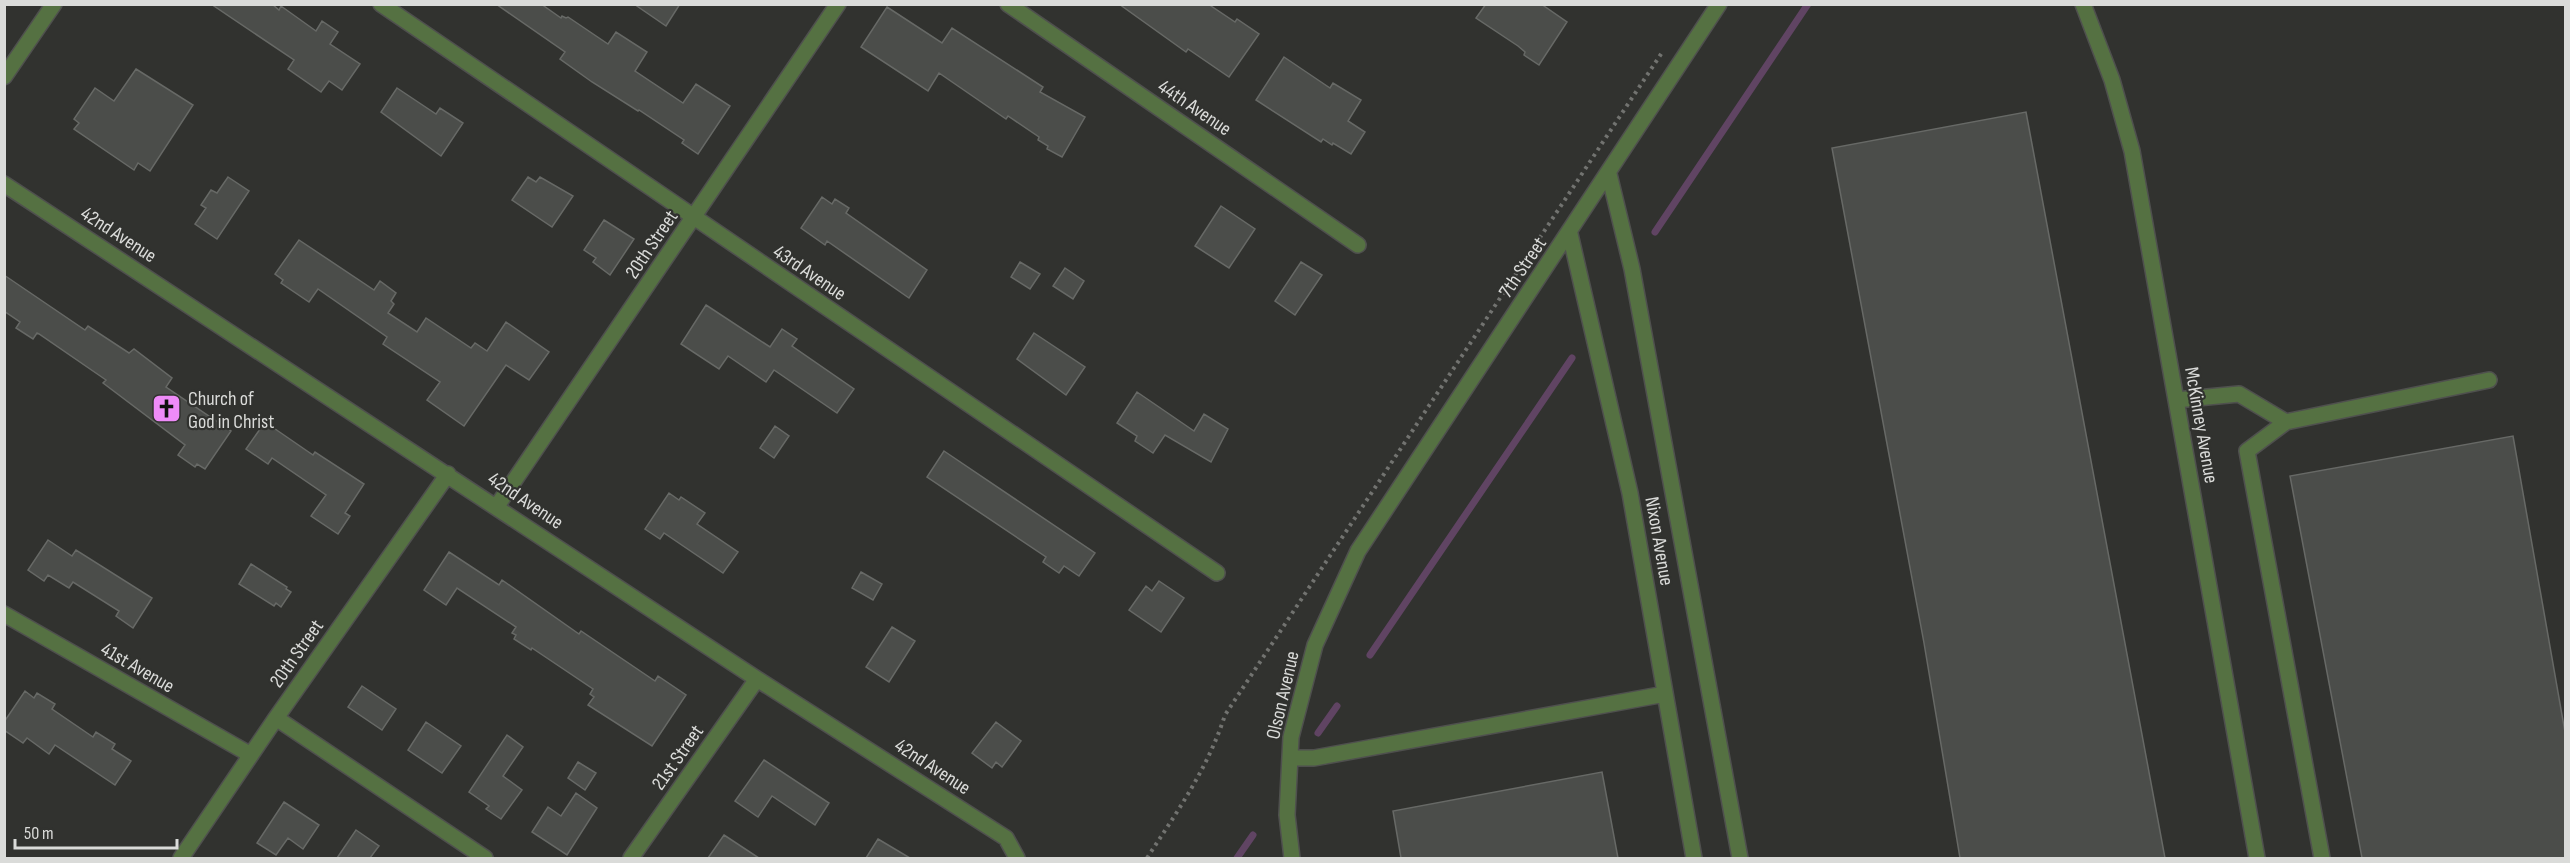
<svg xmlns="http://www.w3.org/2000/svg" width="2570" height="863" font-family="'Sofia Sans Condensed',sans-serif">
<style>
.lines{fill:none;stroke-linecap:round;stroke-linejoin:round}
.stream{stroke:#604463;stroke-width:7}
.building{fill:#4b4d4a;stroke:#676966;stroke-width:1.5}
.minor-casing{stroke:#4f504e;stroke-width:18}
.path{stroke:#727370;stroke-width:4;stroke-dasharray:3 4.5;stroke-linecap:butt}
.minor{stroke:#557142;stroke-width:15}
.labels{text-anchor:middle;stroke-width:4.5;stroke-linejoin:round;paint-order:stroke}
.street-label{font-size:20px;fill:#dadbd9;stroke:#31322f}
.poi-label{font-size:20px;fill:#dadbd9;stroke:#31322f;text-anchor:start}
</style>
<rect width="100%" height="100%" fill="#31322f"/>
<g class="lines">
<!-- stream -->
<path class="stream" d="M 1655,232 L 1808,4
M 1370,655 L 1572,358
M 1318,733 L 1337,706
M 1237,858 L 1253,835"/>
</g>
<!-- building -->
<path class="building" d="M 211,4 L 272,4 L 279,10 L 281,6 L 316,31 L 322,21 L 338,32 L 330,44 L 360,64 L 342,90 L 329,81 L 321,92 L 288,69 L 294,60 Z
M 496,4 L 541,4 L 561,18 L 562,16 L 566,18 L 568,17 L 608,44 L 616,32 L 647,52 L 635,71 L 683,103 L 696,84 L 730,106 L 698,154 L 682,143 L 684,140 L 639,110 L 638,111 L 592,82 L 560,59 L 565,52 Z
M 634,4 L 680,4 L 666,26 Z
M 1119,4 L 1208,4 L 1235,22 L 1237,19 L 1259,34 L 1229,77 L 1188,49 L 1186,52 Z
M 1486,4 L 1541,4 L 1567,22 L 1539,65 L 1524,55 L 1525,52 L 1518,46 L 1476,18 Z
M 887,7 L 942,43 L 952,28 L 1043,87 L 1040,92 L 1085,117 L 1062,157 L 1047,149 L 1048,146 L 1038,140 L 1039,137 L 1008,116 L 1006,119 L 939,73 L 928,91 L 861,47 Z
M 1284,57 L 1330,88 L 1333,83 L 1361,100 L 1348,121 L 1365,132 L 1351,154 L 1333,143 L 1332,145 L 1323,139 L 1321,142 L 1256,100 Z
M 136,69 L 193,105 L 150,171 L 138,163 L 134,170 L 74,129 L 79,123 L 74,119 L 95,88 L 114,101 Z
M 397,88 L 436,114 L 440,108 L 463,123 L 441,156 L 381,112 Z
M 2026,112 L 2165,858 L 1960,858 L 1924,643 L 1832,148 Z
M 228,177 L 249,191 L 217,239 L 195,224 L 206,208 L 201,205 L 211,190 L 217,193 Z
M 528,177 L 536,182 L 540,177 L 573,196 L 552,227 L 512,200 Z
M 822,197 L 832,204 L 835,199 L 849,208 L 846,213 L 927,270 L 909,298 L 827,241 L 825,245 L 801,228 Z
M 1221,206 L 1255,229 L 1229,268 L 1195,246 Z
M 604,220 L 634,239 L 610,275 L 593,262 L 596,258 L 584,250 Z
M 299,240 L 374,290 L 380,281 L 396,293 L 391,301 L 394,304 L 388,313 L 417,332 L 426,318 L 471,348 L 475,343 L 487,351 L 506,322 L 549,352 L 529,380 L 506,365 L 464,426 L 427,400 L 440,382 L 383,344 L 387,337 L 318,289 L 309,302 L 281,283 L 283,280 L 275,274 Z
M 1020,262 L 1040,274 L 1030,289 L 1011,277 Z
M 1301,262 L 1322,275 L 1295,315 L 1275,301 Z
M 1065,268 L 1084,281 L 1073,299 L 1053,286 Z
M 4,275 L 85,330 L 88,326 L 129,353 L 134,349 L 172,378 L 166,387 L 231,431 L 205,469 L 197,464 L 195,467 L 178,455 L 185,445 L 103,383 L 106,380 L 39,334 L 37,333 L 33,339 L 16,328 L 20,322 L 4,311 Z
M 706,305 L 770,347 L 782,329 L 797,339 L 792,346 L 854,389 L 837,413 L 774,370 L 766,382 L 728,356 L 719,369 L 681,344 Z
M 1034,333 L 1085,367 L 1066,395 L 1017,359 Z
M 1137,392 L 1194,431 L 1204,414 L 1228,429 L 1211,462 L 1165,435 L 1153,453 L 1135,441 L 1137,436 L 1117,423 Z
M 265,422 L 313,455 L 315,452 L 364,484 L 345,513 L 350,516 L 338,534 L 311,516 L 326,495 L 272,458 L 268,464 L 246,449 Z
M 775,426 L 789,436 L 774,458 L 760,448 Z
M 2513,436 L 2565,732 L 2565,858 L 2362,858 L 2290,476 Z
M 944,451 L 1095,553 L 1079,576 L 1064,566 L 1059,573 L 1043,562 L 1046,557 L 927,477 Z
M 669,493 L 679,500 L 681,497 L 705,513 L 697,524 L 738,552 L 723,573 L 664,533 L 660,539 L 645,529 Z
M 48,540 L 72,556 L 76,550 L 152,598 L 133,628 L 116,616 L 119,611 L 73,582 L 69,588 L 48,575 L 44,581 L 28,570 Z
M 449,552 L 499,585 L 502,580 L 579,634 L 581,631 L 655,681 L 658,676 L 686,695 L 652,746 L 588,705 L 594,697 L 590,694 L 593,689 L 532,648 L 531,650 L 514,639 L 516,635 L 512,633 L 516,627 L 457,588 L 446,605 L 424,590 Z
M 251,564 L 287,587 L 286,589 L 291,592 L 281,607 L 276,603 L 274,606 L 239,584 Z
M 861,572 L 882,584 L 873,600 L 852,588 Z
M 1159,581 L 1184,598 L 1161,632 L 1129,610 L 1146,586 L 1152,591 Z
M 892,627 L 915,641 L 889,682 L 866,667 Z
M 362,686 L 396,709 L 382,730 L 348,707 Z
M 25,691 L 34,698 L 37,693 L 55,704 L 52,709 L 93,737 L 96,732 L 115,744 L 112,749 L 131,761 L 115,785 L 55,745 L 49,754 L 27,738 L 23,743 L 4,730 L 4,722 Z
M 426,722 L 461,746 L 442,773 L 408,750 Z
M 996,722 L 1021,741 L 1002,767 L 996,762 L 992,768 L 972,753 Z
M 507,735 L 523,747 L 503,776 L 522,790 L 501,819 L 486,809 L 489,806 L 469,792 Z
M 764,760 L 829,803 L 815,825 L 772,796 L 758,817 L 735,801 Z
M 578,762 L 596,773 L 585,790 L 568,778 Z
M 1602,772 L 1618,858 L 1401,858 L 1393,811 Z
M 576,793 L 597,808 L 567,855 L 532,832 L 548,807 L 561,816 Z
M 284,802 L 319,825 L 303,849 L 288,838 L 276,855 L 257,843 Z
M 356,830 L 379,846 L 370,858 L 337,858 Z
M 724,835 L 759,858 L 708,858 Z
M 878,839 L 910,858 L 866,858 Z"/>
<g class="lines">
<defs>
<path id="minor" d="M 381,4 L 1217,573
M 1008,4 L 1358,245
M 2083,4 L 2112,80 L 2132,151 L 2257,858
M 4,77 L 54,4
M 1609,174 L 1632,269 L 1740,858
M 4,184 L 757,679 L 1006,838 L 1017,858
M 1570,234 L 1630,493 L 1694,858
M 2176,400 L 2239,394 L 2286,422
M 497,506 L 838,4
M 4,614 L 251,755
M 276,718 L 485,858
M 1290,758 L 1314,758 L 1665,694
M 181,858 L 276,718 L 448,474
M 631,858 L 757,679
M 1292,858 L 1287,815 L 1291,737 L 1315,645 L 1358,551 L 1719,4
M 2322,858 L 2247,451 L 2286,422 L 2489,380"/>
</defs>
<!-- minor casing -->
<use href="#minor" class="minor-casing"/>
<!-- path -->
<path class="path" d="M 1147,858 C 1177,812 1208,768 1225,715 L 1663,51"/>
<!-- minor -->
<use href="#minor" class="minor"/>
</g>
<!-- icons -->
<defs>
<symbol id="church-square" viewBox="-11 -11 22 22"><rect x="-9" y="-9" width="18" height="18" rx="4" fill="#ee8bf8" stroke="#31322f"/><path d="M-1.2-6h2.4v3.5h3.3v2.4h-3.3V6h-2.4V-.1h-3.3v-2.4h3.3Z" fill="#111"/></symbol>
</defs>
<g fill-rule="evenodd">
<use href="#church-square" x="150" y="392" width="33" height="33"/>
</g>
<g class="labels">
<!-- street labels -->
<g class="street-label">
<text transform="translate(1195 107) rotate(34)" y="7">44th Avenue</text>
<text transform="translate(119 234) rotate(33)" y="7">42nd Avenue</text>
<text transform="translate(651 244) rotate(-56)" y="7">20th Street</text>
<text transform="translate(1522 267) rotate(-56)" y="7">7th Street</text>
<text transform="translate(810 272) rotate(34)" y="7">43rd Avenue</text>
<text transform="translate(2202 425) rotate(80)" y="7">McKinney Avenue</text>
<text transform="translate(526 500) rotate(34)" y="7">42nd Avenue</text>
<text transform="translate(1660 541) rotate(80)" y="7">Nixon Avenue</text>
<text transform="translate(296 653) rotate(-55)" y="7">20th Street</text>
<text transform="translate(138 667) rotate(30)" y="7">41st Avenue</text>
<text transform="translate(1282 695) rotate(-77)" y="7">Olson Avenue</text>
<text transform="translate(677 757) rotate(-55)" y="7">21st Street</text>
<text transform="translate(933 766) rotate(33)" y="7">42nd Avenue</text>
</g>
<!-- poi labels -->
<g class="poi-label">
<text x="188" y="405">Church of<tspan x="188" dy="23">God in Christ</tspan></text>
</g>
</g>
<!-- border -->
<rect width="2570" height="863" fill="none" stroke="#dadbd9" stroke-width="12"/>
<!-- scale -->
<path d="M15 839v9h162v-9" fill="none" stroke="#dadbd9" stroke-width="3"/>
<text x="24" y="839" font-size="18" fill="#dadbd9" stroke="#31322f" stroke-width="4.5" paint-order="stroke">50 m</text>
</svg>
